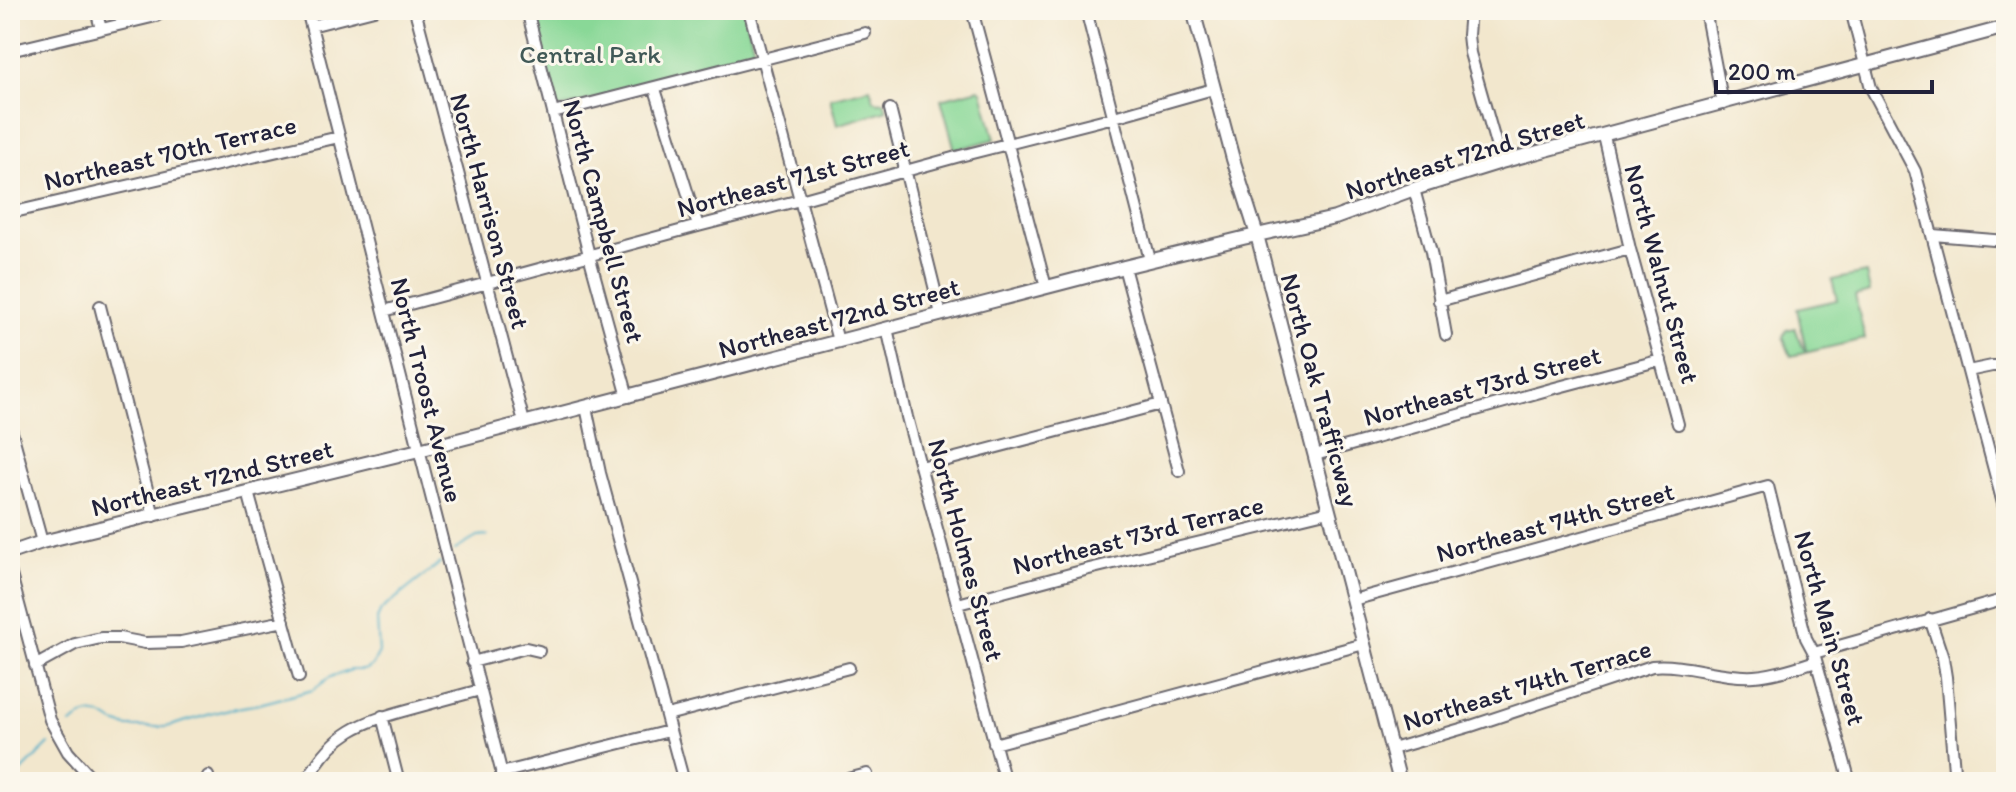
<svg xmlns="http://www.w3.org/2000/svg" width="2016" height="792" font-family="Itim,sans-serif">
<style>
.green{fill:#89d897;stroke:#567d69;stroke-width:2}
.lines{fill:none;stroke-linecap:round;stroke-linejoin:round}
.stream{stroke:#4aaec9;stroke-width:2}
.minor-casing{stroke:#6b676e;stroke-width:14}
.major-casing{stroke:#6b676e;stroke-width:16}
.minor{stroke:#fff;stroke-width:10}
.major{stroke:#fff;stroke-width:12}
.labels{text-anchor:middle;stroke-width:6;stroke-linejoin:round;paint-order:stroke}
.park-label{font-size:26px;fill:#415957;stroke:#fbf7ec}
.street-label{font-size:26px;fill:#22223b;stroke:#fbf7ec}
</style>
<rect width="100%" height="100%" fill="#fbf7ec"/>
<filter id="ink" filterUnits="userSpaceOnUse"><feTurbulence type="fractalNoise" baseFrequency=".0125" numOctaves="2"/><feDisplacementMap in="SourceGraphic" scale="16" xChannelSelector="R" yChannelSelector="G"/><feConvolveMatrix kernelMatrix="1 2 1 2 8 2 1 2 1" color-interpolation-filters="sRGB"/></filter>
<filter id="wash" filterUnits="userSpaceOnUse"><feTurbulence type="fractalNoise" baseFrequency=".006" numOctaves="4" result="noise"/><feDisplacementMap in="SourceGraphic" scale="32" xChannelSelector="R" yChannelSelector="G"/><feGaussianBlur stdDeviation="1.8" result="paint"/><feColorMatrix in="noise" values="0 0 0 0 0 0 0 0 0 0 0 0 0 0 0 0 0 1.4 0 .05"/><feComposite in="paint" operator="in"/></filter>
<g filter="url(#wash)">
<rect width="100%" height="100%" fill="#f2e7cd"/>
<!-- green -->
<path class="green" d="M 532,10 L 744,10 L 756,57 L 557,109 Z
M 870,88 L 874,100 L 878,102 L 884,101 L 887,110 L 837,125 L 830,98 Z
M 979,89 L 982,91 L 995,139 L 955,150 L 941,99 Z
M 1866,273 L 1870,292 L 1855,296 L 1865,339 L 1791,356 L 1783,337 L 1786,330 L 1795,328 L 1804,350 L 1806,350 L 1797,309 L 1837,300 L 1832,280 Z"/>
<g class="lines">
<!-- stream -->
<path class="stream" d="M 455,550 L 477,537 L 487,536
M 71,724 L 83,716 L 90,714 L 103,716 L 114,723 L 128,727 L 166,727 L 225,710 L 259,704 L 313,690 L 330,677 L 351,670 L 364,670 L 373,665 L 379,652 L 377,619 L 381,610 L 440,563
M 11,782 L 49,744"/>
</g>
</g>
<g filter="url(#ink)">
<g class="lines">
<defs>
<path id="minor" d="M 96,10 L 101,29
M 307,10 L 504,782
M 415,10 L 524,422
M 527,10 L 589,255 L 628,397
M 749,10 L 838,341
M 972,10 L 1046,287
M 1086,10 L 1150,260
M 1470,10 L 1468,35 L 1470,53 L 1501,162
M 1705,10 L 1723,104
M 1851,10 L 1871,88 L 1915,171 L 2006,515
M 311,26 L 374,10
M 10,51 L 156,16 L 166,10
M 655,89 L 698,226
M 890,109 L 941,314
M 553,113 L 865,33
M 1604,136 L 1630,249 L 1678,424
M 1414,189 L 1431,252 L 1446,335
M 10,213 L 339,137
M 1933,235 L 2006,241
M 1124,267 L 1179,471
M 1439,301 L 1630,249
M 100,306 L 154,516
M 384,311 L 698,226 L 800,200 L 960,156 L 1114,117 L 1213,89
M 887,328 L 907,417 L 1005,782
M 1968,371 L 1992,366 L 2006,366
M 586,407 L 600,473 L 684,782
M 10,425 L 42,542
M 1315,455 L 1551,389 L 1661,360
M 921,467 L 1161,404
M 248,492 L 299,677
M 10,571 L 50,720 L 68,752 L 95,782
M 1353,600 L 1768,486 L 1806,638 L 1814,653 L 1850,782
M 958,604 L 1085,570 L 1329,511
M 1930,619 L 1943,658 L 1946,677 L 1955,782
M 1814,653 L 2006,599
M 472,662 L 526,648 L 539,651
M 35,666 L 75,644 L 101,638 L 119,638 L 145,643 L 181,642 L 284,621
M 667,715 L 849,668
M 382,716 L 397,775
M 994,744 L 1364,644
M 1392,749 L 1471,726 L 1652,666 C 1687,663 1719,678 1754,676 C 1775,675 1796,667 1816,661
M 501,773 L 669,731
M 206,782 L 208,776
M 306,782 C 333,731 362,722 414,708 C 436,702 458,696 480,690
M 836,782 L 867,774"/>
<path id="major" d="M 1193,10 L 1233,159 L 1257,235 L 1400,782
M 10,553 L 42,542 L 419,450 L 1124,267 L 1243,238 L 1335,218 L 1414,189 L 1501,162 L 2006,27"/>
</defs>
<!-- minor casing -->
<use href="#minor" class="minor-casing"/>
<!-- major casing -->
<use href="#major" class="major-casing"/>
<!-- minor -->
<use href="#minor" class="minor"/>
<!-- major -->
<use href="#major" class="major"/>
</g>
</g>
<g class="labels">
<!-- park labels -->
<g class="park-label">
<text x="590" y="63">Central Park</text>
</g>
<!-- street labels -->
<g class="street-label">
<text transform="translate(170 153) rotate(-13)" y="9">Northeast 70th Terrace</text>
<text transform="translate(1465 155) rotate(-17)" y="9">Northeast 72nd Street</text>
<text transform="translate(793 178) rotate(-15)" y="9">Northeast 71st Street</text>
<text transform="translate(490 211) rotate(75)" y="9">North Harrison Street</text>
<text transform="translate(604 221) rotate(75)" y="9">North Campbell Street</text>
<text transform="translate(1662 274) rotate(75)" y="9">North Walnut Street</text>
<text transform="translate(839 318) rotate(-15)" y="9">Northeast 72nd Street</text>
<text transform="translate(1482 386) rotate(-15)" y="9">Northeast 73rd Street</text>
<text transform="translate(427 390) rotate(76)" y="9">North Troost Avenue</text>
<text transform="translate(1320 390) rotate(75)" y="9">North Oak Trafficway</text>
<text transform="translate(212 478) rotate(-14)" y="9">Northeast 72nd Street</text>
<text transform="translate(1555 522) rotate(-15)" y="9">Northeast 74th Street</text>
<text transform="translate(1138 535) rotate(-14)" y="9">Northeast 73rd Terrace</text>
<text transform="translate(966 550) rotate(75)" y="9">North Holmes Street</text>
<text transform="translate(1830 628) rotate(74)" y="9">North Main Street</text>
<text transform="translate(1527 685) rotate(-17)" y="9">Northeast 74th Terrace</text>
</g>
</g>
<!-- margin -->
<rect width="2016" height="792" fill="none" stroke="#fbf7ec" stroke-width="40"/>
<!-- scale -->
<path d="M1716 80v12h216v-12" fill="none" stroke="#22223b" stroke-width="4"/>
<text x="1728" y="80" font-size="24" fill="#22223b" stroke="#fbf7ec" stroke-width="6" paint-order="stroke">200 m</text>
</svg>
